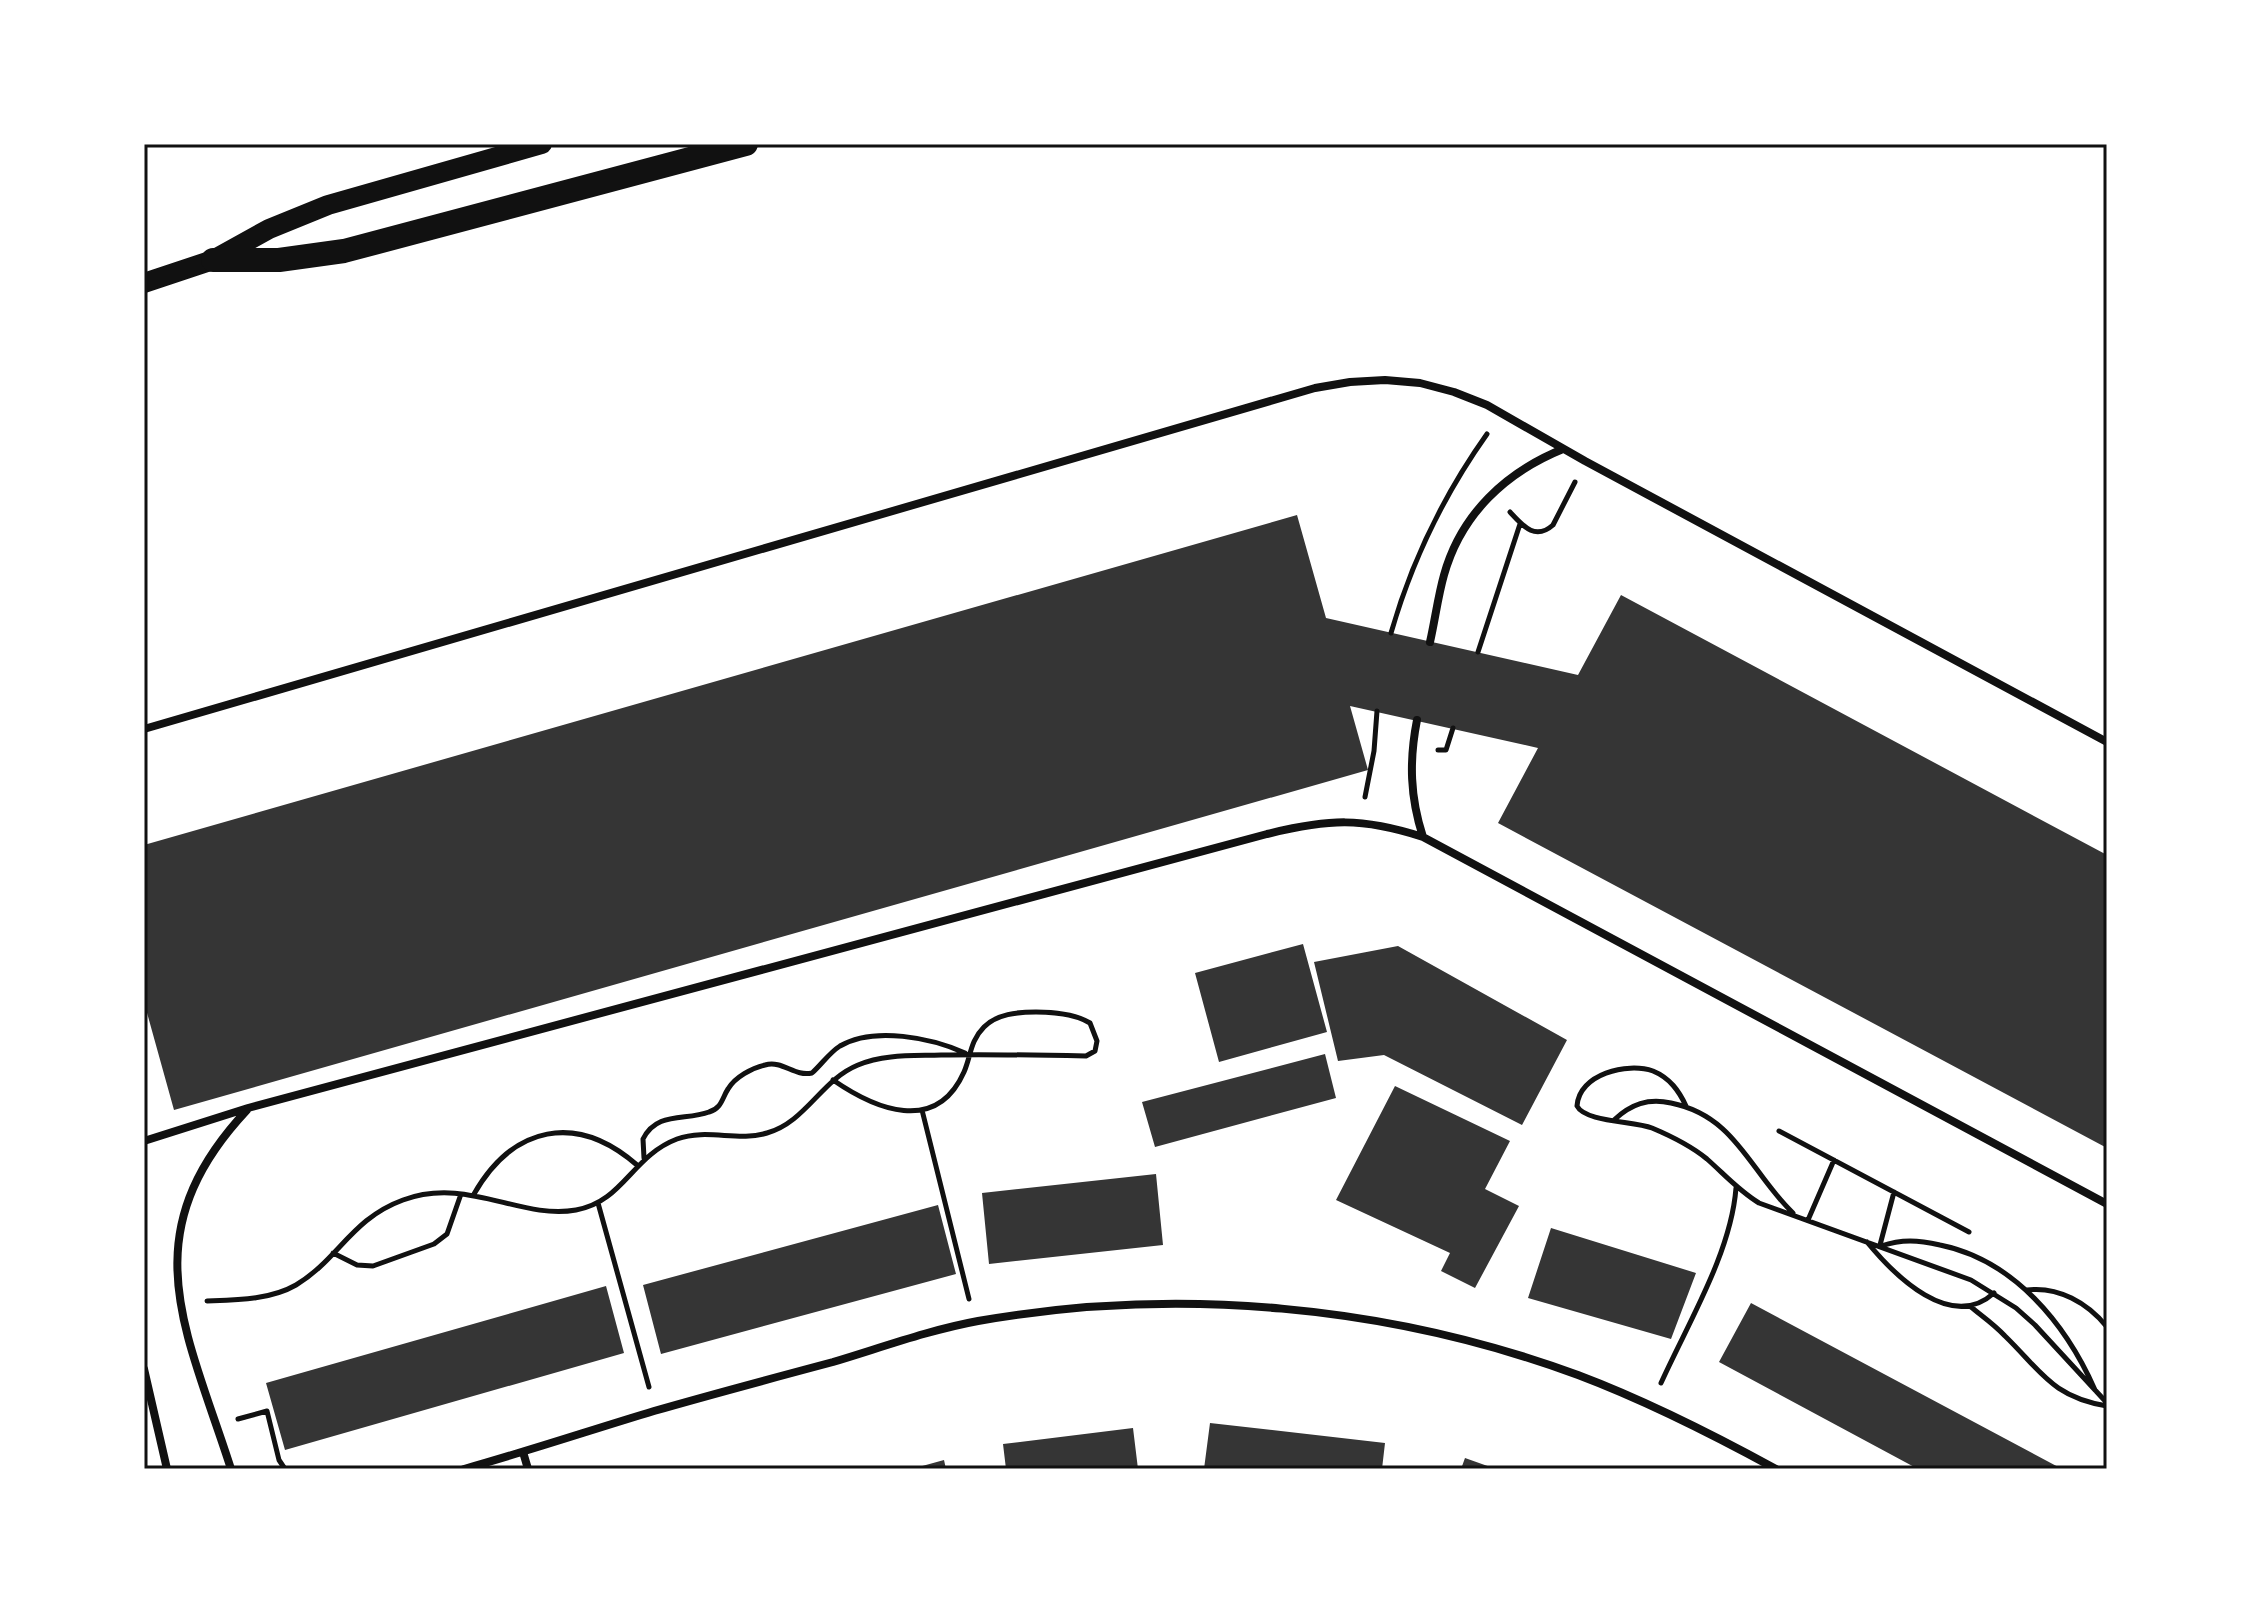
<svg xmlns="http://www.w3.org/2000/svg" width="2251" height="1613" font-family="'Exo 2',sans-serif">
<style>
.building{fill:#353535}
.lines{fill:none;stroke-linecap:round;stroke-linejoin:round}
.path{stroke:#111;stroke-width:5}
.minor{stroke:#111;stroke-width:8}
.primary{stroke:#111;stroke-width:20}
.motorway{stroke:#111;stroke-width:24}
.neatline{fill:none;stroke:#111;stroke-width:3}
</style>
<rect width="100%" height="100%" fill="#fff"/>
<!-- building -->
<path class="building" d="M 1297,515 L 1326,618 L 1578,675 L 1621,595 L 2107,855 L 2107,1148 L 1498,823 L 1538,748 L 1350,706 L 1368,770 L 174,1110 L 144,1002 L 144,845 Z
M 1303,944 L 1327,1032 L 1219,1062 L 1195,973 Z
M 1398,946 L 1567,1040 L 1522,1125 L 1384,1055 L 1338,1061 L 1314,962 Z
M 1325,1054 L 1336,1098 L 1155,1147 L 1142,1102 Z
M 1395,1086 L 1510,1141 L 1485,1189 L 1519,1206 L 1475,1288 L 1441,1271 L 1450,1253 L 1336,1200 Z
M 1156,1174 L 1163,1245 L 989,1264 L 982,1193 Z
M 938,1205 L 956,1274 L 661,1354 L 643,1285 Z
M 1551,1228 L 1696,1273 L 1671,1339 L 1528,1298 Z
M 606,1286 L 624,1353 L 285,1450 L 266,1383 Z
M 1751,1303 L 2062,1469 L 1918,1469 L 1719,1362 Z
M 1210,1423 L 1385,1443 L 1382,1469 L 1204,1469 Z
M 1133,1428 L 1138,1469 L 1006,1469 L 1003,1444 Z
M 1465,1458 L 1496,1469 L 1461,1469 Z
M 944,1460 L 946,1469 L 915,1469 L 915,1468 Z"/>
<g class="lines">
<!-- path -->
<path class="path" d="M 1510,512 C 1523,526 1535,541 1553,525 L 1575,482
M 1391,633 C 1412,560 1443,496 1487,434
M 1478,652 L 1520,524
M 1438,750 L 1446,750 L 1453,728
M 1365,797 L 1374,751 L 1377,711
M 1686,1106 C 1679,1091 1670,1078 1653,1071 C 1627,1062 1579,1074 1577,1106 C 1585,1122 1634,1121 1652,1128 C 1671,1136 1690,1145 1707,1159 C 1724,1174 1739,1191 1759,1203 L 1971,1280 L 2016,1308 L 2035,1325 L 2107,1403
M 922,1110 L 969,1299
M 1614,1120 C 1631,1104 1648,1098 1671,1103 C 1736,1116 1750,1172 1793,1213
M 1779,1131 L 1969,1232
M 644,1158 L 643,1139 C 657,1111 685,1121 709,1112 C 722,1108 722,1098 728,1089 C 735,1077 752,1068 765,1065 C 783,1060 794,1077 812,1073 C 822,1064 829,1053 840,1046 C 874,1026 932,1038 965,1053
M 474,1194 C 513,1126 576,1112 637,1165
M 598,1203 L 649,1387
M 1808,1220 L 1834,1160
M 1867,1242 C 1895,1276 1951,1332 1994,1293
M 1880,1245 L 1894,1192
M 1881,1246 C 1902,1239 1918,1240 1940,1245 C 2014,1260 2066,1324 2095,1390
M 333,1253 L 357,1265 L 373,1266 L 434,1244 L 447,1234 L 461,1194
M 2027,1290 C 2058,1286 2088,1303 2107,1327
M 207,1301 C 236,1300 270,1300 296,1285 C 339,1259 351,1219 403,1200 C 467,1176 520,1220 576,1210 C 623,1202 632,1156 677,1139 C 707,1128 738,1142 767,1133 C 806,1122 821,1080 858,1065 C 884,1054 913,1056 941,1055 C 989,1054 1038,1055 1086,1056 L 1095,1051 L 1097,1041 L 1090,1023 C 1075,1014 1053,1012 1036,1012 C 1017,1012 997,1014 984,1027 C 970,1041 971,1056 964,1072 C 936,1135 875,1109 833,1080
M 1971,1307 C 1982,1316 1995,1325 2005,1336 C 2041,1371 2052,1397 2107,1406
M 1661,1383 C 1688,1323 1731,1253 1736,1188
M 238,1419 L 267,1411 L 279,1460 L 285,1469"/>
<!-- minor -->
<path class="minor" d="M 1430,642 C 1435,620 1438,596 1444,575 C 1461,514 1506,472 1563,449
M 1417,720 C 1409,761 1410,797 1423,837
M 144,729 L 1315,388 L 1350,382 L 1385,380 L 1420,383 L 1454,392 L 1487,405 L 1585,461 L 2107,742
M 144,1141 L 248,1108 L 1267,834 C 1329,819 1361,817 1423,837 L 2107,1204
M 144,1369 L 167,1469
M 523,1452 L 528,1469
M 231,1469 C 186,1329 130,1235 247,1110
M 464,1469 C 528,1451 591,1430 654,1411 C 713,1394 773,1378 833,1362 C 880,1348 929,1330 978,1321 C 1178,1286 1388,1305 1578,1375 C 1647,1401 1712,1434 1776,1469"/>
<!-- primary -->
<path class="primary" d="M 144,283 L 213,260 L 269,229 L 328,205 L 542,144"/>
<!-- motorway -->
<path class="motorway" d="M 213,260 L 279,260 L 344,251 L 746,144"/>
</g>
<!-- border -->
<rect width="2251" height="1613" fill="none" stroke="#ffffff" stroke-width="292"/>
<rect x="146" y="146" width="1959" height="1321" class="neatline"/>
</svg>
